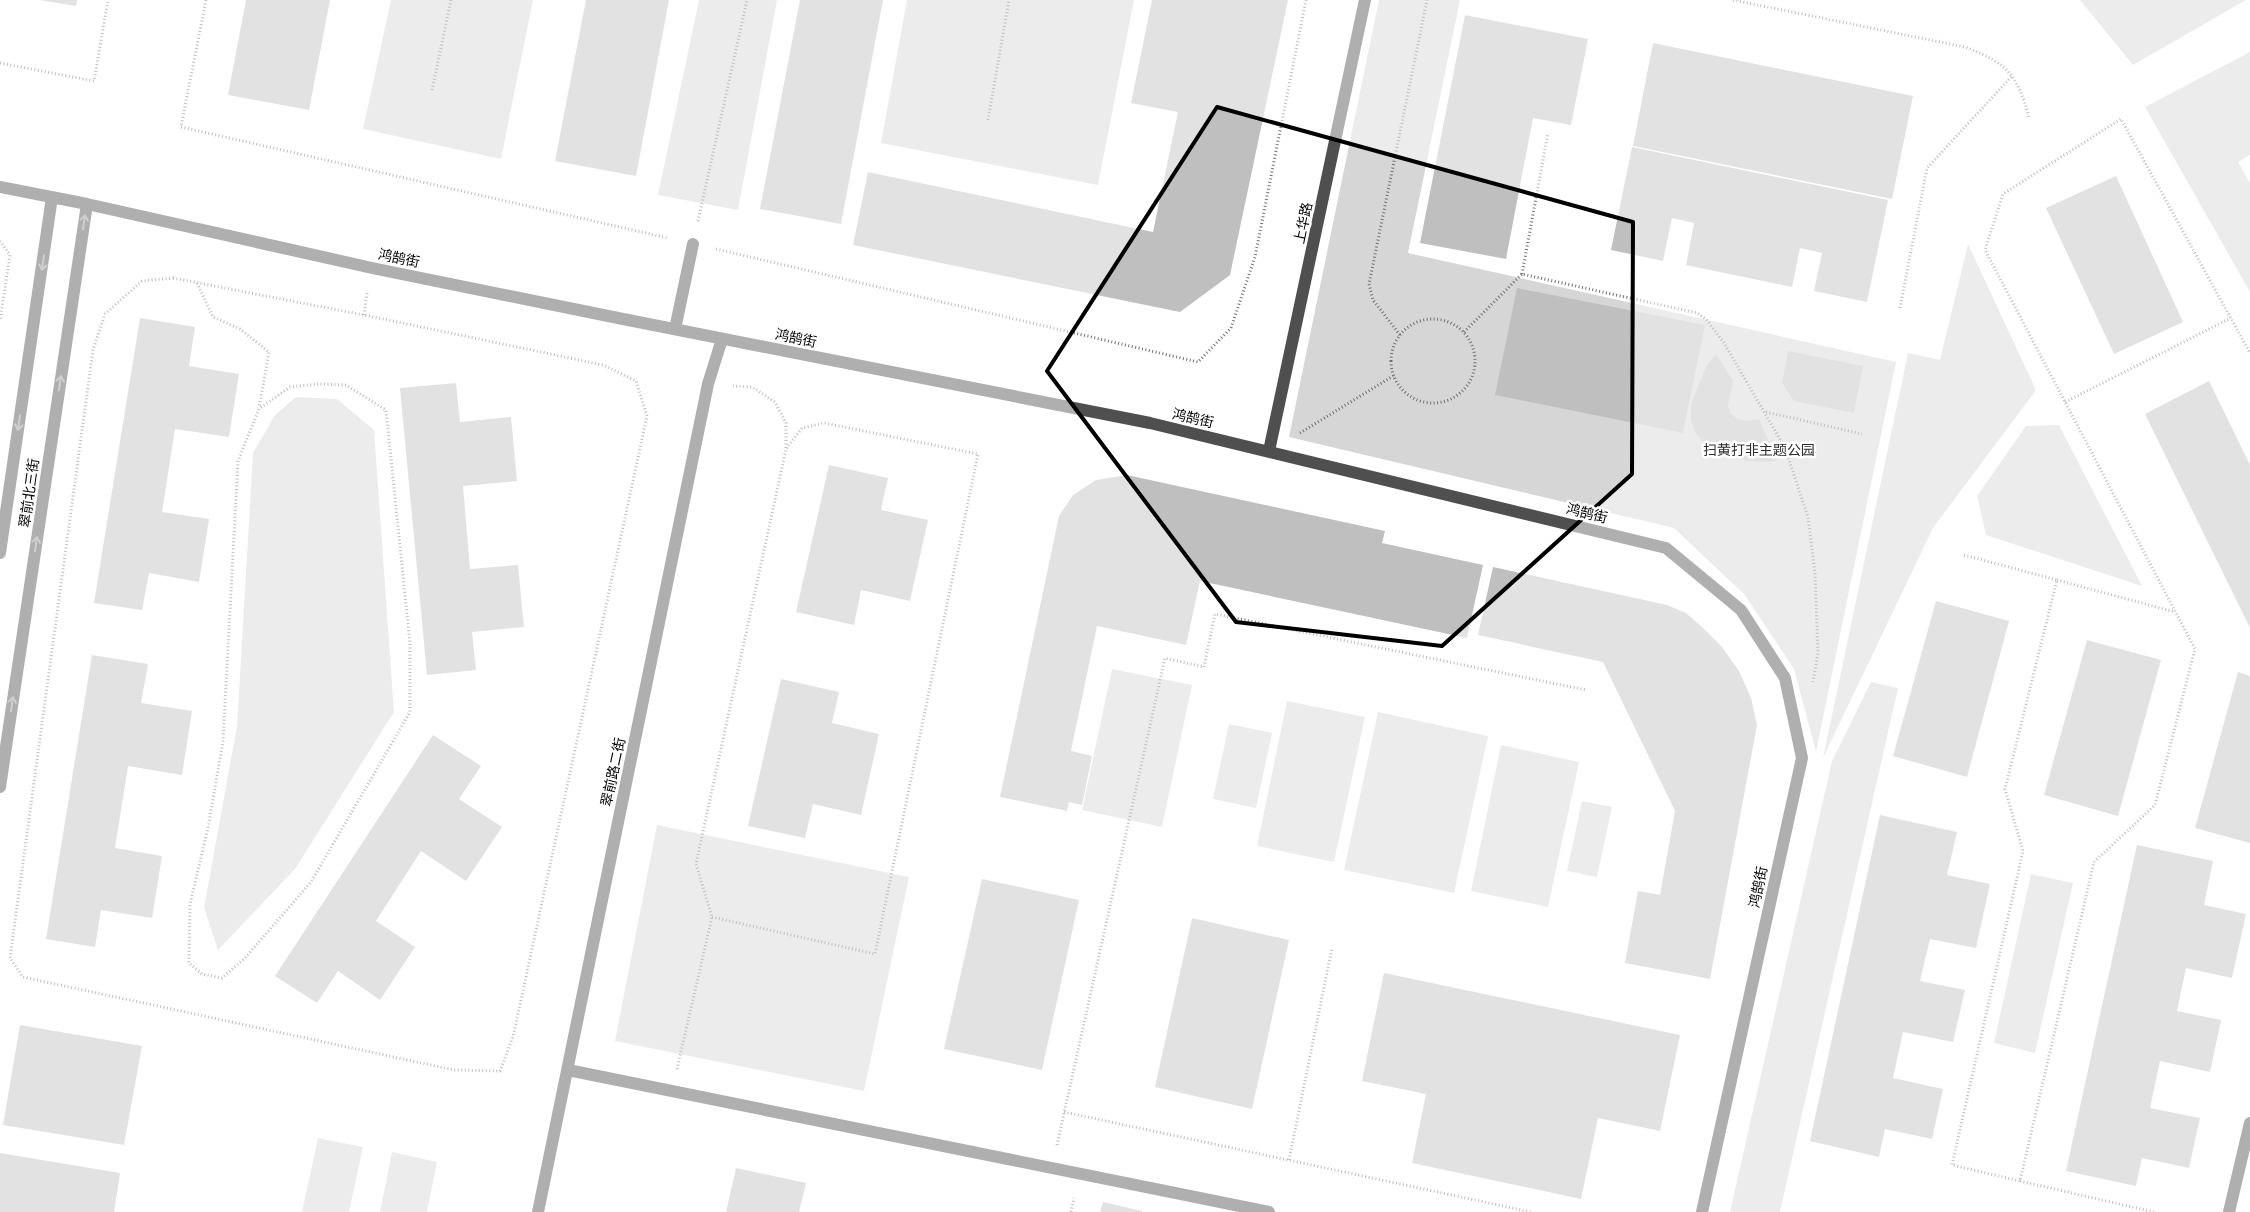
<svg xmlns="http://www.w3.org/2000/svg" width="2250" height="1212" font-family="'Fira Sans Condensed','Noto Sans SC',sans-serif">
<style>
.green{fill:#d6d6d6}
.building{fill:#bfbfbf}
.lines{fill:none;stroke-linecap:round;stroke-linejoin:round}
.path{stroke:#717171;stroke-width:3;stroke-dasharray:1 2.5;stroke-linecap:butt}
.minor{stroke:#4f4f4f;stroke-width:12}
.oneway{stroke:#959595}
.marked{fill:none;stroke:#000;stroke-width:4;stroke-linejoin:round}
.labels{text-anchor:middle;stroke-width:5;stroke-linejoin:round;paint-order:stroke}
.street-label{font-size:14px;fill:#000;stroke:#fff}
.park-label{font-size:14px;fill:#2d2d2d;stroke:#fff}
</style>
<rect width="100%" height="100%" fill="#fff"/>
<!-- green -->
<path class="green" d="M 391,0 L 533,0 L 501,159 L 363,129 Z
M 699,0 L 777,0 L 738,210 L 658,195 Z
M 907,0 L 1134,0 L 1098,185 L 881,143 Z
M 1379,0 L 1460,0 L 1408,253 L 1896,362 L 1816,752 L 1794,669 L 1744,594 L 1674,528 L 1289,437 Z
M 2080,0 L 2246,0 L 2133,65 Z
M 2250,52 L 2250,155 L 2238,162 L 2250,183 L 2250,292 L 2145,107 Z
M 1968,244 L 2036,390 L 1933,528 L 1823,758 L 1908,353 L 1940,360 Z
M 296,397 L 337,399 L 374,430 L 394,712 L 295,869 L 218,950 L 204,908 L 237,726 L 253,453 L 275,415 Z
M 2059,425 L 2142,586 L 1986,535 L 1977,496 L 2026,426 Z
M 1112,669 L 1192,685 L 1162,827 L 1082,810 Z
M 1871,682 L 1898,688 L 1780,1212 L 1730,1212 L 1832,761 Z
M 1287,701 L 1365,717 L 1334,862 L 1257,846 Z
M 1378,712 L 1488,736 L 1454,893 L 1344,870 Z
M 1229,724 L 1272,733 L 1256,808 L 1213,799 Z
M 1501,745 L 1579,762 L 1548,907 L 1471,891 Z
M 1582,801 L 1612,807 L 1597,877 L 1567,871 Z
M 657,825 L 909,877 L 864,1091 L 615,1041 Z
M 2031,874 L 2073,883 L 2035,1053 L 1994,1043 Z
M 318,1138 L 363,1147 L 349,1212 L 302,1212 Z
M 392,1152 L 437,1162 L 427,1212 L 380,1212 Z"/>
<!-- building -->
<path class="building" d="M 39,0 L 77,0 L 76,6 Z
M 246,0 L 330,0 L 309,110 L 228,95 Z
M 586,0 L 669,0 L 636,176 L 555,161 Z
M 800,0 L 883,0 L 841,224 L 760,209 Z
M 1152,0 L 1288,0 L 1230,275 L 1180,312 L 853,245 L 868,172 L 1153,232 L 1178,112 L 1131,103 Z
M 1465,15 L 1588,39 L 1571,125 L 1533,118 L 1506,259 L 1420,243 Z
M 1653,43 L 1913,96 L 1892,199 L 1633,146 Z
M 1632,147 L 1888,200 L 1867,302 L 1814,291 L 1822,253 L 1800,248 L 1792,287 L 1686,265 L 1694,223 L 1672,218 L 1663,261 L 1611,250 Z
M 2116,176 L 2183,322 L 2114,354 L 2046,208 Z
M 1517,288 L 1705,325 L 1683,433 L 1495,395 Z
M 140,318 L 195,327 L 189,366 L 239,374 L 229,437 L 175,429 L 162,512 L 209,519 L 199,582 L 149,573 L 142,610 L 94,603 Z
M 1788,351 L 1863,366 L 1854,413 L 1794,401 L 1782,383 Z
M 1716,354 L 1733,381 L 1728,406 L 1731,414 L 1738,419 L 1748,421 L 1759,419 L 1777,460 L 1771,462 L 1747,461 L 1712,448 L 1702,441 L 1695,432 L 1691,420 L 1691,404 L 1706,367 Z
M 2209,381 L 2250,465 L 2250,628 L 2145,414 Z
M 456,383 L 460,422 L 511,417 L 517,481 L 463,486 L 470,569 L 518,565 L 524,627 L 472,632 L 476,670 L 427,675 L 400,388 Z
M 829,465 L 888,478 L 881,510 L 928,520 L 910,601 L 861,590 L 854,625 L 796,612 Z
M 1127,475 L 1385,531 L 1382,543 L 1483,565 L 1467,638 L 1200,581 L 1186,645 L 1097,626 L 1071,751 L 1092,756 L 1082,805 L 1069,802 L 1067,811 L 1000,797 L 1059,516 L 1073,495 L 1096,480 Z
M 1493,567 L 1667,605 L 1686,613 L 1702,627 L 1722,647 L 1739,671 L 1751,698 L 1757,725 L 1710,979 L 1625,963 L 1638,891 L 1660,895 L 1675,811 L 1603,662 L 1478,635 Z
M 1936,601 L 2009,621 L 1967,777 L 1893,756 Z
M 2087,640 L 2161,660 L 2118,816 L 2044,795 Z
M 92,655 L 148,664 L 141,703 L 192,711 L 182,775 L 128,766 L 115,848 L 162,856 L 152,918 L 101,910 L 95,947 L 46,939 Z
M 2238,672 L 2250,676 L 2250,843 L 2195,828 Z
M 781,679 L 839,692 L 832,723 L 879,734 L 861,815 L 813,804 L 805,838 L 748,826 Z
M 433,735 L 481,766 L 459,799 L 502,827 L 466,881 L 421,851 L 376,921 L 415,947 L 380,1000 L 338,971 L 317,1003 L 275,976 Z
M 1880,815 L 1957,832 L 1947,875 L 1990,884 L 1976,948 L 1930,939 L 1920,981 L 1965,990 L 1953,1042 L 1903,1032 L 1893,1078 L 1943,1089 L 1932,1139 L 1885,1129 L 1879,1157 L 1810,1141 Z
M 2137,845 L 2213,861 L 2204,905 L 2246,914 L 2232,978 L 2186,968 L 2177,1011 L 2221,1020 L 2210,1072 L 2160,1061 L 2150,1108 L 2200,1118 L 2189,1168 L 2142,1158 L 2136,1186 L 2066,1171 Z
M 982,879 L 1079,900 L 1042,1070 L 944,1049 Z
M 1192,918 L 1289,940 L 1252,1109 L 1155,1087 Z
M 1384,973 L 1680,1035 L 1660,1131 L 1598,1118 L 1581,1199 L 1412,1163 L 1426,1094 L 1362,1081 Z
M 20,1025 L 142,1046 L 124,1145 L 3,1125 Z
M 0,1153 L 120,1173 L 114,1212 L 0,1212 Z
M 736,1168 L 806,1183 L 799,1212 L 726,1212 Z
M 1103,1202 L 1142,1211 L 1142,1212 L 1100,1212 Z"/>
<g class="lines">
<!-- path -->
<path class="path" d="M 206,0 L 181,127 L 668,238
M 1733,0 L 1965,47 C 2007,63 2017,74 2029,117
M 0,63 L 94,81 L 108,0
M 432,90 L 451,0
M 988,120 L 1009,0
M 698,221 L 747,0
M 0,241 L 10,255 L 0,321
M 716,249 L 1198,362 L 1231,328 L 1255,257 L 1306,0
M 1522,274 L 1548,133
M 173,278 L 364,315 L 603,365 L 636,381 L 647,416 L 513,1037 L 500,1071 L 454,1070 L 23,977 L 10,958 L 93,350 L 105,314 L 142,281 Z
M 197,283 L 213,317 L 240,329 L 269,352 L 259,408
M 1900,308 L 1927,168 L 2013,75
M 364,315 L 367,293
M1391 361a42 42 0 1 1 84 0a42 42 0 1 1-84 0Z
M 1464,332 L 1522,274 L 1697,313 L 1706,319 L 1724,343 L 1785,448 L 1808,517 L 1815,574 L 1818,653 L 1813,682
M 1400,335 L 1373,300 L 1369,284 L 1427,0
M 317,384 L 346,385 L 386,410 L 410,644 L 410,712 L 311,882 L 245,958 L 222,978 L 202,974 L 189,963 L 190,904 L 208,828 L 223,741 L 238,461 L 259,409 L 290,387 Z
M 2065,402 L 2231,318
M 1766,412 L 1862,434
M 1300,433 L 1393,376
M 1964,555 L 2057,580 L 2005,789 L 2023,851 L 1952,1165 L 2020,1181 L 2094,862 L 2155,805 L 2195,649 L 1985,250 L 2003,194 L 2121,119 L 2250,353
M 2057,580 L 2175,612
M 712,917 L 875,954 L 978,454 L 824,423 L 802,428 L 786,449
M 677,1069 L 712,917 L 696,864 L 786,449 L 786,423 L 775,402 L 752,387 L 733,386
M 1064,1112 L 1531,1212
M 1057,1145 L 1165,658 L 1204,667 L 1215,614 L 1586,690
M 1289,1160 L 1332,948
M 2020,1181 L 2154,1212
M 1071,1212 L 1074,1198"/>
<!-- minor -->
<path class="minor" d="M 0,187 L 87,204 L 372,268 L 618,318 L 1150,423 L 1666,548 L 1741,610 L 1785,678 L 1802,758 L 1702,1212
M 675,329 L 693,244
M 1269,451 L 1365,0
M 0,553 L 52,197
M 0,787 L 87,204
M 568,1070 L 1269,1212
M 538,1212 L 708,384 L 722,339
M 2229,1212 L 2250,1123"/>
</g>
<!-- one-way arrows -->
<defs><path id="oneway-shaft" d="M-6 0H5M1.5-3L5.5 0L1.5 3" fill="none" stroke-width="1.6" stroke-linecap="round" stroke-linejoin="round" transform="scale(1.25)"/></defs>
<g class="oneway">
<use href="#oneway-shaft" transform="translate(84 222) rotate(-82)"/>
<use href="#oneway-shaft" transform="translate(43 263) rotate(98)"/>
<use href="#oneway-shaft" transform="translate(60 383) rotate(-82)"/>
<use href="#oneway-shaft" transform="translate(19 423) rotate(98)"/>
<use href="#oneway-shaft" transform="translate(36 544) rotate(-82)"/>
<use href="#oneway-shaft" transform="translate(12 704) rotate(-82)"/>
</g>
<!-- marked area -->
<path d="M0 0H2250V1212H0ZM 1217,107 L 1633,222 L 1632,474 L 1442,646 L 1236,622 L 1047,371 Z" fill="#fff" fill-opacity=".55" fill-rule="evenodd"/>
<path class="marked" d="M 1217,107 L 1633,222 L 1632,474 L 1442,646 L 1236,622 L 1047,371 Z"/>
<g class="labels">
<!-- street labels -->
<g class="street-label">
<text transform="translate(1303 223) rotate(-78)" y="5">上华路</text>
<text transform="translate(399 258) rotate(12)" y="5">鸿鹄街</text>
<text transform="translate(796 338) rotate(12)" y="5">鸿鹄街</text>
<text transform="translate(1193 418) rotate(13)" y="5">鸿鹄街</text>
<text transform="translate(29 493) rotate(-82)" y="5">翠前北三街</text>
<text transform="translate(1587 513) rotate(14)" y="5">鸿鹄街</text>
<text transform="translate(613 772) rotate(-78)" y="5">翠前路二街</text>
<text transform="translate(1758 887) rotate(-78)" y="5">鸿鹄街</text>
</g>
<!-- park labels -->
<g class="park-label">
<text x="1759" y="455">扫黄打非主题公园</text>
</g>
</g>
</svg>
